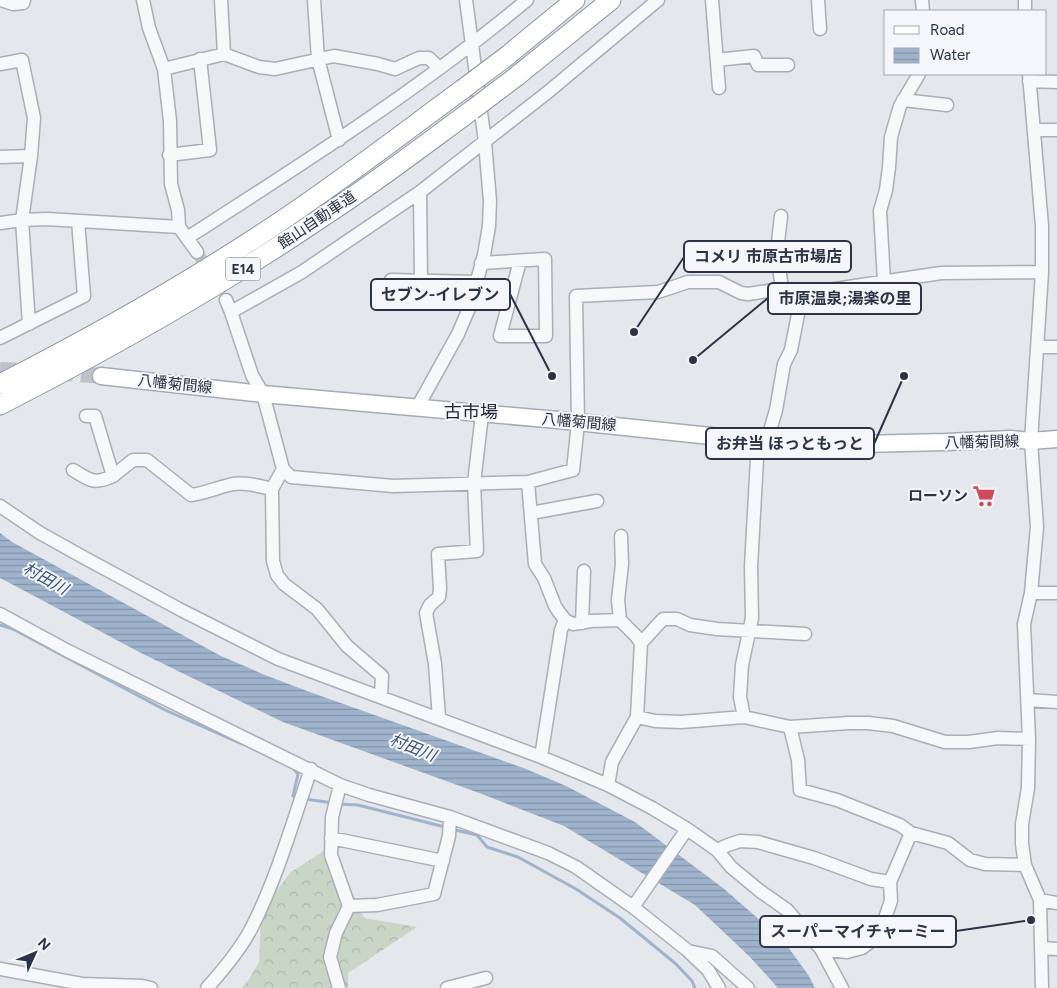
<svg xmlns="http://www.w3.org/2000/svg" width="1057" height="988" font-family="Figtree,'Noto Sans JP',sans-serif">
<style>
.forest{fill:url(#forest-crowns)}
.water{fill:url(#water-rules)}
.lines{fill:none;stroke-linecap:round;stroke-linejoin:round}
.stream{stroke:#9fb4cc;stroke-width:3}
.minor-tunnel{stroke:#bfc3cb;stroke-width:12;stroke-dasharray:12 6;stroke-linecap:butt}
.major-tunnel{stroke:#bfc3cb;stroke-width:16;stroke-dasharray:16 8;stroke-linecap:butt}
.minor-casing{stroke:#a9aeb7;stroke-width:15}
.major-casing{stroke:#a3abb8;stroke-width:19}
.highway-casing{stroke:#8b94a3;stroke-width:21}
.minor{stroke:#f7f8fa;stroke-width:12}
.major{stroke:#fff;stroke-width:16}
.highway{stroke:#fff;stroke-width:19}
.highway-bridge-casing{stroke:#8b94a3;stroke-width:21;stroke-linecap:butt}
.highway-bridge{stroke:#fff;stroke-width:19}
.labels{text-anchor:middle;stroke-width:4;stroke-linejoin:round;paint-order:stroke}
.shield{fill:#f4f6f9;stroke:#676e7b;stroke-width:1}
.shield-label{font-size:14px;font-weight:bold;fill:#2b3445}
.street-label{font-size:15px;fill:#2b3445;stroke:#f4f6f9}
.poi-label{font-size:15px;font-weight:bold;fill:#2b3445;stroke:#f4f6f9;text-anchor:end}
.water-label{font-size:16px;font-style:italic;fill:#34527a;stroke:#f4f6f9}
.quarter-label{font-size:18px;fill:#1d2536;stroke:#f4f6f9}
.leader{fill:none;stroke:#2b3445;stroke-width:2}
.callout-dot{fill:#2b3445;stroke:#f4f6f9;stroke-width:2}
.callout{fill:#f4f6f9;stroke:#2b3445;stroke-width:2}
.callout-label{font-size:16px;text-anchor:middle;font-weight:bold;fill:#2b3445}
</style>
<defs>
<pattern id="forest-crowns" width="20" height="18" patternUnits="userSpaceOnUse" patternTransform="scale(1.25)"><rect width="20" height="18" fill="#c9d6c5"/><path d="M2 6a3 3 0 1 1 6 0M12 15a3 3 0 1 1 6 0" fill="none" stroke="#adb8ab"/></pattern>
<pattern id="water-rules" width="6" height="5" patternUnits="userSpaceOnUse" patternTransform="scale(1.25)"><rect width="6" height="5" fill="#9fb4cc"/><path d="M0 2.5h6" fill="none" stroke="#8293a7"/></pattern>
</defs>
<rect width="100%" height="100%" fill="#e4e7ec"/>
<!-- forest -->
<path class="forest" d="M 325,850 L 343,873 L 364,918 L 417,927 L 348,973 L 348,988 L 241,988 L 248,981 L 259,962 L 261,920 L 267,903 L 291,872 Z"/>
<!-- water -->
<path class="water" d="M 0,533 L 12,542 L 221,656 L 265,675 L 307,691 L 526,769 L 566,786 L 635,822 L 723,888 L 762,922 L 788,947 L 809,976 L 815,988 L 778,988 L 749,956 L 695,905 L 564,826 L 482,794 L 283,722 L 141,653 L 6,581 L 0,578 Z"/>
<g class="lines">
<!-- stream -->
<path class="stream" d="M 0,625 L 13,629 L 165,710 L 242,744
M 293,768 L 298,774 L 293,796 L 299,798
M 305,799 L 333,803
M 339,804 L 358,805 L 445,827
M 451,829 L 477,835 L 487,847 L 518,857 L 576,889 L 620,918 L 676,964 L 692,981 L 695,988"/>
<!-- minor-tunnel -->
<path class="minor-tunnel" d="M 197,252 L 226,300"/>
<!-- major-tunnel -->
<path class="major-tunnel" d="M 0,370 L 28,371
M 57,372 L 101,376"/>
<defs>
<path id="minor" d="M 1,0 L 13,4 L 23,3 L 24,0
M 143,0 L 149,28 L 164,69 L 170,121 L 171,184 L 178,210 L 179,227 L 197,252
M 221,0 L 224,54
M 314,0 L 318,59 L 339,140
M 712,0 L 719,88
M 818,0 L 820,29
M 922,0 L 923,11
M 1025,0 L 1025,11
M 717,60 L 754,56 L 758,65 L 788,65
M 0,64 L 22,60 L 34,118 L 31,156 L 22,220 L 29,324
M 164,69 L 224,54 L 259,67 L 275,69 L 334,56 L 378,64 L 395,69 L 419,58 L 429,58 L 439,68
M 1029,74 L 1042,226 L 1042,272 L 1031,441 L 1037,527 L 1031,593 L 1024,624 L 1029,739 L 1028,788 L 1022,824 L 1022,844 L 1025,865 L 1040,900 L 1042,988
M 1029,81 L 1057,82
M 903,100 L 947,105
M 1035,130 L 1057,130
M 169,155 L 210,150 L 200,59
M 0,157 L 31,156
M 420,192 L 421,280
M 781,216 L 777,252 L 782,289
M 0,223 L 22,220 L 47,219 L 179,227
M 187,238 C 304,163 421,88 527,0
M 481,263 L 545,259 L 546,336 L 500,336 L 520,261
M 391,280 L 476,282
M 884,281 L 880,211 L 886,190 L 889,167 L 891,137 L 900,106 L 919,74
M 226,300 L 231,312 L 252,375 L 263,394 L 283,469 L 291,477 L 393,486 L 528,482 L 573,470 L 578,423 L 576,296 L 658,292 L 688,282 L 719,282 L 741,293 L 748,294 L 782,289 L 802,294 L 941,273 L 1042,272
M 231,312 L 302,272 L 420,192 L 548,92 L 658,0
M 0,338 L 84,296 L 78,221
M 1037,347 L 1057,347
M 417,408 L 458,334 L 470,306 L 484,255 L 489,226 L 490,201 L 485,142 L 466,0
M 86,416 L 95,416 L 113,476 L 133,460 L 147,460 L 191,495 C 206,493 219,487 233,484 C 245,482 260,486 272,489
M 767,441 L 776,410 L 784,364 L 791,350 L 802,294
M 283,469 L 272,489 L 273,561 L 277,575 L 284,584 L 317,609 L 347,646 L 382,676 L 381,696
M 73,470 C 90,480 93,485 113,476
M 528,482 L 535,564 L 544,578 L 555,606 L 559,612 L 565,620 L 573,624 L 591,621 L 620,620 L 636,636 L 641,643 L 637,717 L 655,721 L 681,722 L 744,717 L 790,727 L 849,723 L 868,723 L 893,726 L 945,742 L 969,742 L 998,738 L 1029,739
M 0,506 L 40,533 L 83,557 L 181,610 L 278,659 L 541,757 L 608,785 L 652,808 L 687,829 L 717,850 L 731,867 L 760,891 L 787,910 L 821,949 L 842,988
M 531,513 L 597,501
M 1031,593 L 1057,593
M 0,614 L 68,651 L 340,785 L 369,795 L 450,817 L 548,853 L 576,867 L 633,907 L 687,950 L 708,970 L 719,988
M 620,620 L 618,600 L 622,564 L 621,536
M 582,623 L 584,571
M 641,643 L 663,619 L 677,619 L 690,625 L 717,629 L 805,634
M 1028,700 L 1057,702
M 744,717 L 740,697 L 742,665 L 752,618 L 751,567 L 758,441
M 439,718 L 435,664 L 426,613 L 430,605 L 439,597 L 440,589 L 438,554 L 477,551 L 474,483 L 482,414
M 790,727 L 798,760 L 800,790 L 837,800 L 900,825 L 911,833 L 948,843 L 970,860 L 985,864 L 1025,865
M 541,757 L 561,630 L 565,620
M 608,785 L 612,762 L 637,717
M 331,838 L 443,861
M 717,850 L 728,845 L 740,841 L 758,842 L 814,858 L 871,879 L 890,882
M 1040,900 L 1057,903
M 349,906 L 377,905 L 434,894 L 449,836 L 450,817
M 633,907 L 687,829
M 1041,948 L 1057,949
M 821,949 L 847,952 L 862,948 L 879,935 L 891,901 L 890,882 L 911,833
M 688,951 L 712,956 L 748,988
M 0,969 L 82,984 L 142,986 L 151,988
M 207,988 C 224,969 241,949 252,927 C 277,878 293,821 311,769
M 339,988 L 330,957 L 336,933 L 349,906 L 331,855 L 332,817 L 340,785
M 447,988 L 486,978"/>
<path id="major" d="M 101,376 L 263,394 L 558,420 L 758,441 L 860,444 L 946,442 L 1011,439 L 1031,441 L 1057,439"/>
<path id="highway" d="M 507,56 L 575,0
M 517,76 L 611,0
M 0,384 C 92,337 183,286 269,229 C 336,185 399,136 463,89
M 0,405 C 111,348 221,286 324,216 C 375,183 423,146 472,110"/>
</defs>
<!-- minor casing -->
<use href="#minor" class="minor-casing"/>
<!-- major casing -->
<use href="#major" class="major-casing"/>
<!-- highway casing -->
<use href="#highway" class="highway-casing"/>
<!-- minor -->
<use href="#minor" class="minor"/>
<!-- major -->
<use href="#major" class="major"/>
<!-- highway -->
<use href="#highway" class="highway"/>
<defs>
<path id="highway-bridge" d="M 463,89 L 507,56
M 472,110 L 517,76"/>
</defs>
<!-- highway-bridge casing -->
<use href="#highway-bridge" class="highway-bridge-casing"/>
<!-- highway-bridge -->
<use href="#highway-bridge" class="highway-bridge"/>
</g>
<!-- icons -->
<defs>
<symbol id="supermarket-bare" viewBox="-9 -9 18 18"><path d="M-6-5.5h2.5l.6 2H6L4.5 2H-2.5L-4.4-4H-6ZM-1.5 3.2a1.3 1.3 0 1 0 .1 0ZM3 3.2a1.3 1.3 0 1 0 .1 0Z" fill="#d1495b" stroke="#f4f6f9" stroke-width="2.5" paint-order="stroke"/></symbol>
</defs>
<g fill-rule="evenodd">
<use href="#supermarket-bare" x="968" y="480" width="32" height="32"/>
</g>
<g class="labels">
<!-- shield labels -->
<rect class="shield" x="225.5" y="257.5" width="35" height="23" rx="4"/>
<g class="shield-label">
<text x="243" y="274">E14</text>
</g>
<!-- street labels -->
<g class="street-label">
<text transform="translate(317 220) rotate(-34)" y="5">館山自動車道</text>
<text transform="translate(175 384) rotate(6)" y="5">八幡菊間線</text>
<text transform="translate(579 422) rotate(5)" y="5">八幡菊間線</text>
<text transform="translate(982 442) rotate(-1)" y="5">八幡菊間線</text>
</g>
<!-- poi labels -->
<g class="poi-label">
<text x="968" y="501">ローソン</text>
</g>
<!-- water labels -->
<g class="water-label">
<text transform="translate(46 578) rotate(29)" y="6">村田川</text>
<text transform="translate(413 747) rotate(22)" y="6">村田川</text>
</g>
<!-- quarter labels -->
<g class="quarter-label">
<text x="471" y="418">古市場</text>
</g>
</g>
<!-- callouts -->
<path class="leader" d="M634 332L684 257M552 376L510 294M693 360L768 298M904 376L874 444M1031 920L956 931"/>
<g class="callout-dot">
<circle cx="634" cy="332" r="5"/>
<circle cx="552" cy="376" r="5"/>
<circle cx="693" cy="360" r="5"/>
<circle cx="904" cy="376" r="5"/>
<circle cx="1031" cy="920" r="5"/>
</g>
<g class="callout">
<rect x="684" y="241" width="167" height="31" rx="5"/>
<rect x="371" y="279" width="139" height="31" rx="5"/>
<rect x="768" y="283" width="153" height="31" rx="5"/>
<rect x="706" y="428" width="168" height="31" rx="5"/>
<rect x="760" y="916" width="196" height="31" rx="5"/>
</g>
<g class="callout-label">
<text x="768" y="262">コメリ 市原古市場店</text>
<text x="440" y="300">セブン-イレブン</text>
<text x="845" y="304">市原温泉;湯楽の里</text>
<text x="790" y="449">お弁当 ほっともっと</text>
<text x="858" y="937">スーパーマイチャーミー</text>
</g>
<!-- legend -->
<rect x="884" y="10" width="162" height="65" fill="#f4f6f9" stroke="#a4a8b1"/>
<rect x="894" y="26" width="25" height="8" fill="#ffffff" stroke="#a4a8b1"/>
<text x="930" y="35" font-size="15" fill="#2b3445">Road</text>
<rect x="894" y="48" width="25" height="15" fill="url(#water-rules)" stroke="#a4a8b1"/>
<text x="930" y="60" font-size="15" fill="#2b3445">Water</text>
<!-- north arrow -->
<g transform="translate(35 953) rotate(46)" stroke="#f4f6f9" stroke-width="4" paint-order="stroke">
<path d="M0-4L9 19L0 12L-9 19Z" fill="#2b3445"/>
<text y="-8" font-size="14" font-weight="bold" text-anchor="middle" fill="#2b3445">N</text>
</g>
</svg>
